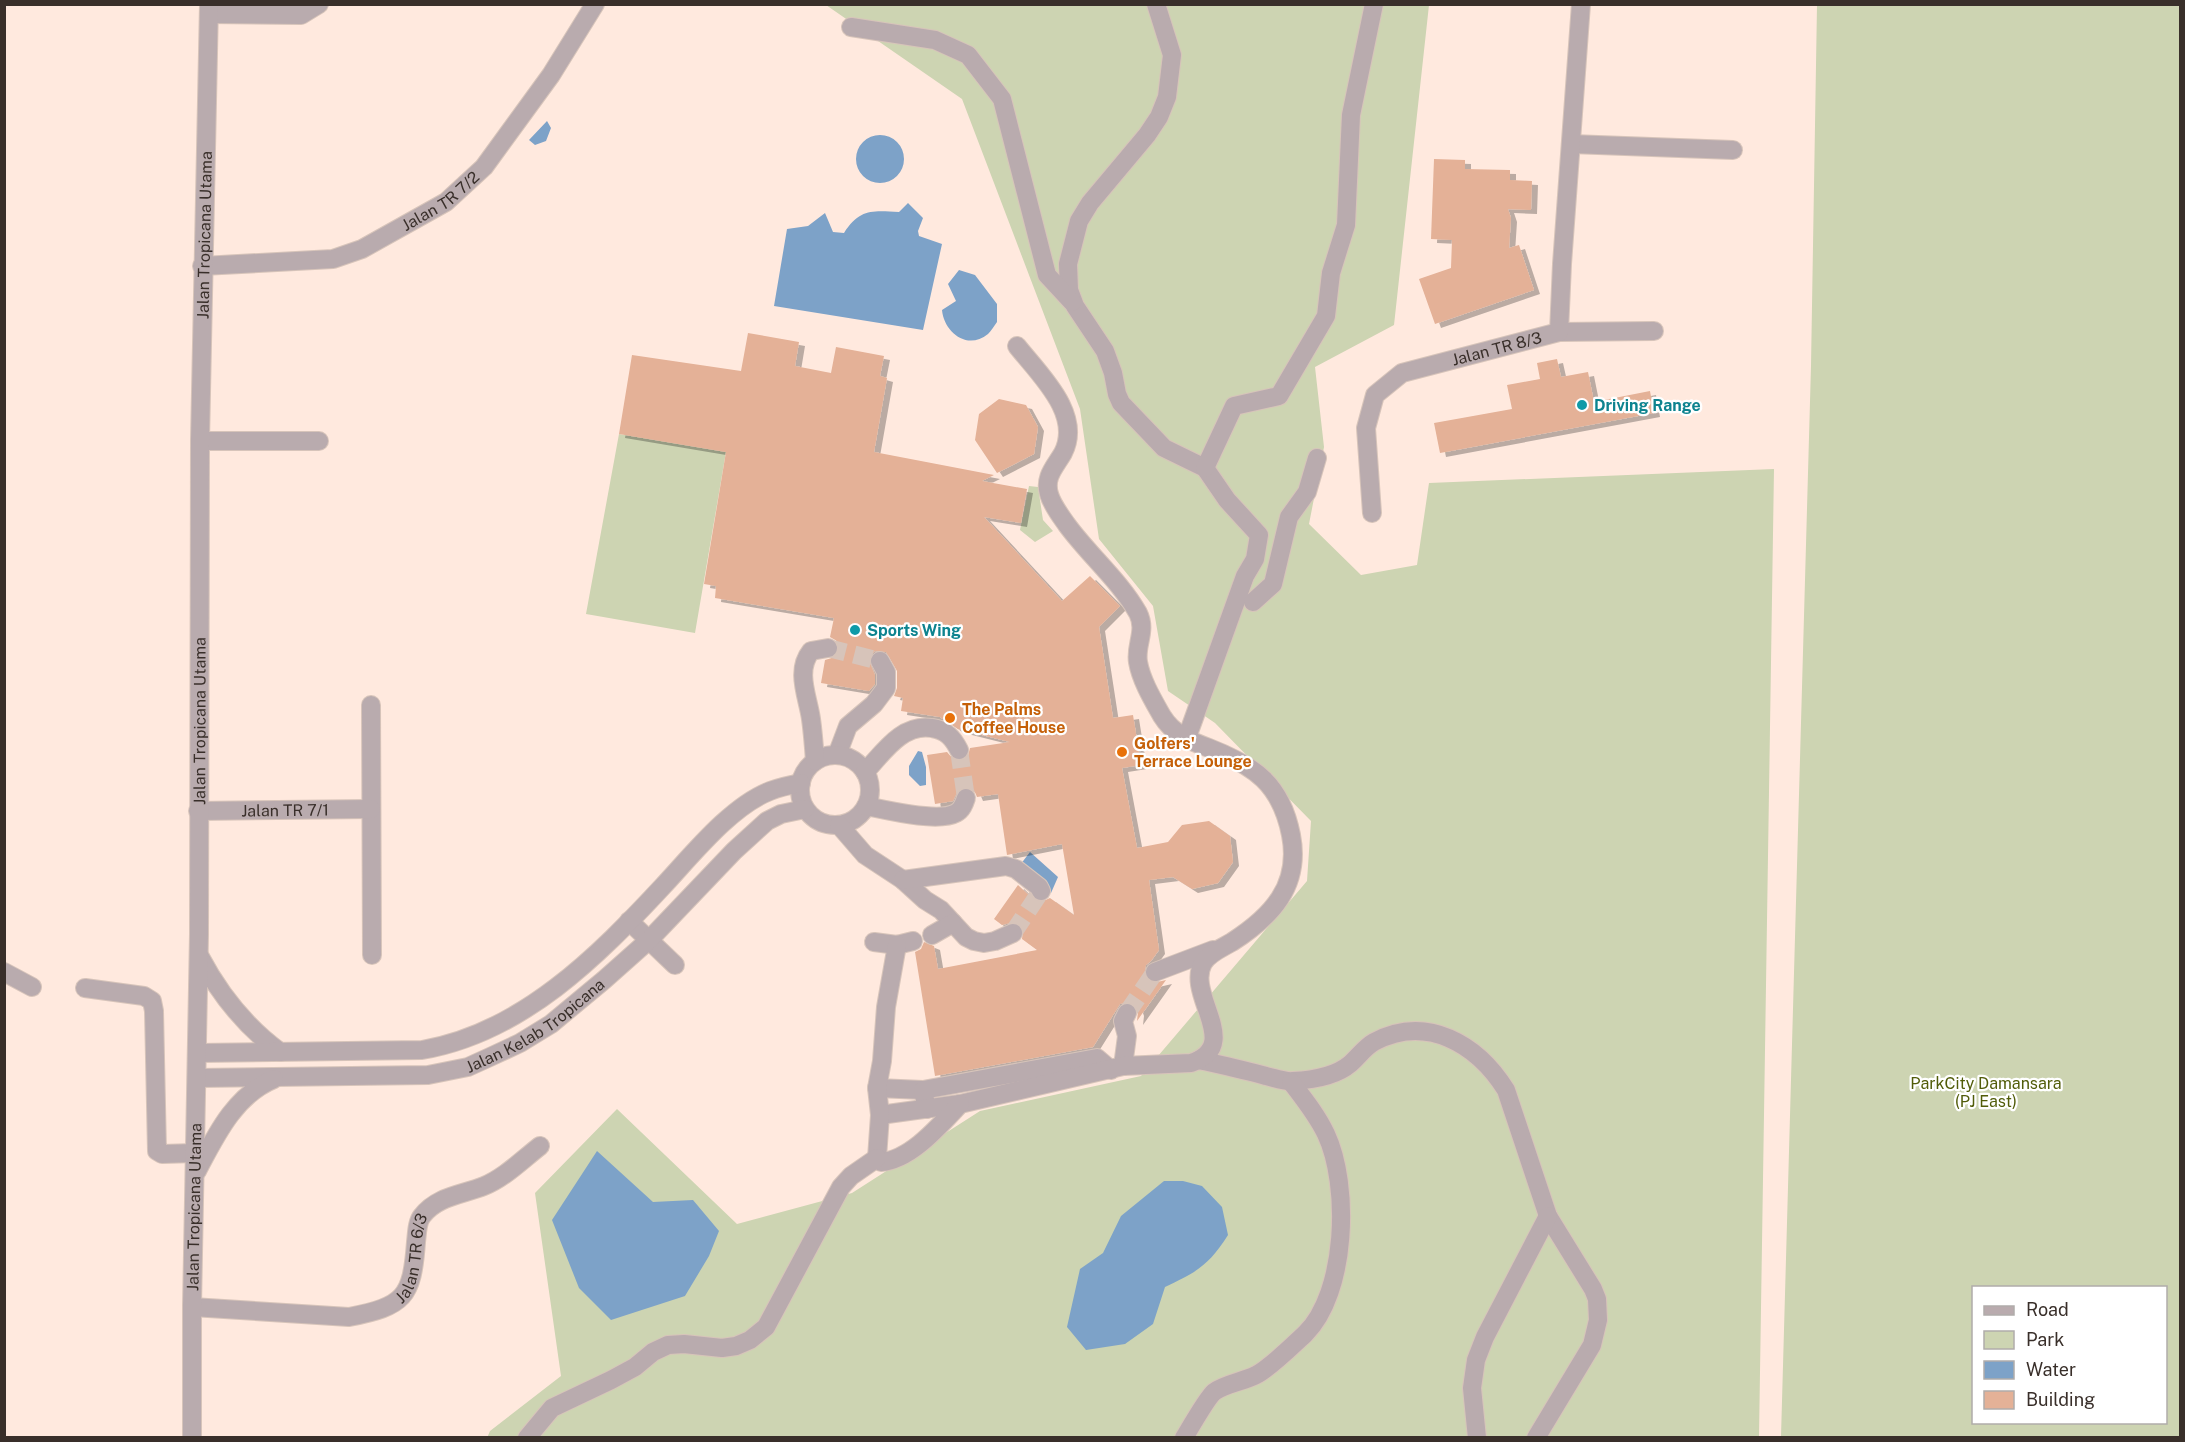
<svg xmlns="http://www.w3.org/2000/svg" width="2185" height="1442" font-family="'Public Sans',sans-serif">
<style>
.green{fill:#cdd4b2;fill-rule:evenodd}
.water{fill:#7da2c8}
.building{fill:#e4b197;filter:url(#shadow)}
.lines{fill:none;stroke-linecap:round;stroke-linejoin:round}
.minor-tunnel{stroke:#d7c4ba;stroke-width:18;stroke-dasharray:18 9;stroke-linecap:butt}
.minor-casing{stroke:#d7c4ba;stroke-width:20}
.minor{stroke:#b9abae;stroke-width:18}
.culture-dot{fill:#0f9aa8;stroke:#fff;stroke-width:2}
.food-dot{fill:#e8710a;stroke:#fff;stroke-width:2}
.labels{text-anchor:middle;stroke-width:4.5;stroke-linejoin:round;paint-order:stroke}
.street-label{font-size:16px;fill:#392f2a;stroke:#fff}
.culture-label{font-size:16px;font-weight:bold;fill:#0d838f;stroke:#fff;text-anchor:start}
.food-label{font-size:16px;font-weight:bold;fill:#c56008;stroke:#fff;text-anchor:start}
.park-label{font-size:16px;fill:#515c09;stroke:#fff}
</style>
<defs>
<filter id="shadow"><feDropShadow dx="6" dy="4" stdDeviation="0" flood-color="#0004"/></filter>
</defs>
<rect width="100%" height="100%" fill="#ffe9de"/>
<!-- green -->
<path class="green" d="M 826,5 L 1429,5 L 1394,325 L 1315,367 L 1324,447 L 1309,524 L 1361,575 L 1417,565 L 1429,483 L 1774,469 L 1759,1437 L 487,1438 L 490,1431 L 561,1376 L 535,1193 L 617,1109 L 737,1224 L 852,1193 L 980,1111 L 1141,1076 L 1307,881 L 1311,821 L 1215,723 L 1168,691 L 1153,606 L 1099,539 L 1080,409 L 962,99 Z
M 1817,5 L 2180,5 L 2180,1437 L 1781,1437 L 1811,366 ZM 1974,1288 L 2166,1288 L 2166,1422 L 1974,1422 Z
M 619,434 L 726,452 L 695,633 L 586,614 Z
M 1029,486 L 1038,487 L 1043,520 L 1053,531 L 1035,542 L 1020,530 Z"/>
<!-- water -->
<path class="water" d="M 547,121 L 551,128 L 546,141 L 535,145 L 529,140 Z
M856 159a24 24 0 1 1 48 0a24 24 0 1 1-48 0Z
M 908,203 L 923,218 L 918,231 L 919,236 L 942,244 L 923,330 L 774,306 L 787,229 L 808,226 L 825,213 L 833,232 L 844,233 C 860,208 873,211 899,212 Z
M 959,270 L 975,275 L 997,304 L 997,322 C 994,326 991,331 988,334 C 967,351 944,332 942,310 L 956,301 L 948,284 Z
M 918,751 L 922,752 L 926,767 L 926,785 L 920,786 L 909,775 L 909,766 Z
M 1030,852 L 1058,877 L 1051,893 L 1017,869 Z
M 597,1151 L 653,1202 L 693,1200 L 719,1231 L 709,1256 L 685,1296 L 611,1320 L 579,1288 L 552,1220 Z
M 1164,1181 L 1183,1181 L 1202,1186 L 1222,1207 L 1228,1235 C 1209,1265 1197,1272 1165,1287 L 1153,1324 L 1125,1344 L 1086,1350 L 1067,1327 L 1080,1269 L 1103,1253 L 1121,1216 Z"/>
<!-- building -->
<path class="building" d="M 1434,159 L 1465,160 L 1465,169 L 1510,170 L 1510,180 L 1532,181 L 1531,210 L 1508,209 L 1511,218 L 1509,248 L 1519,245 L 1534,290 L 1435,324 L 1419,279 L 1451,268 L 1452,240 L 1431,239 Z
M 748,333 L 799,342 L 795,366 L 831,373 L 836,347 L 884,356 L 880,376 L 887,378 L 874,452 L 994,475 L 982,481 L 1027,489 L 1021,523 L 984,517 L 1062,601 L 1090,576 L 1120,606 L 1099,627 L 1113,718 L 1133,715 L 1141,765 L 1122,768 L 1137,848 L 1168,842 L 1182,825 L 1209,821 L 1230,836 L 1233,862 L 1218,883 L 1192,889 L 1173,877 L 1149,880 L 1159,950 L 1151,961 L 1146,965 L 1144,975 L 1153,983 L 1166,980 L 1137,1021 L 1138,1012 L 1136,1006 L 1127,1002 L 1120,1004 L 1093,1047 L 935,1076 L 915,952 L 921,949 L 924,942 L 934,946 L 938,969 L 1037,950 L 1022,939 L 1023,929 L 1019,924 L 1014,922 L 1002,925 L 994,919 L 1018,885 L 1035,901 L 1041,902 L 1050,898 L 1074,915 L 1062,844 L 1007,855 L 998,794 L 977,797 L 974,790 L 964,787 L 958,790 L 953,801 L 935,804 L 927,755 L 947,752 L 953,759 L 959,761 L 968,756 L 970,748 L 1010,742 L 958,729 L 940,717 L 901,711 L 903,698 L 894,696 L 897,688 L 897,671 L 886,652 L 875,651 L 870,656 L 869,661 L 875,675 L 875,684 L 869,691 L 821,683 L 825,660 L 835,657 L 839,651 L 837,641 L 830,637 L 834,618 L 715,598 L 716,586 L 704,584 L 726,452 L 619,434 L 632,355 L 741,371 Z
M 1557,359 L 1561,377 L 1588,372 L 1594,402 L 1650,391 L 1654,413 L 1440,453 L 1434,423 L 1512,409 L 1507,385 L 1540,379 L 1537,363 Z
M 999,399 L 1026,405 L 1038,427 L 1034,454 L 997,473 L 975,440 L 979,414 Z"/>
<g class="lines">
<!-- minor-tunnel -->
<path class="minor-tunnel" d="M 828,648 L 880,661
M 959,750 L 966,798
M 1013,933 L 1041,891
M 1127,1013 L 1155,972"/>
<defs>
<g id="minor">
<path d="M 1156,4 L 1172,55 L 1167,97 L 1159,117 L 1147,135 L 1090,203 L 1079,221 L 1068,264 L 1069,290 L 1075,306 L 1105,351 L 1113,373 L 1117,394 L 1121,403 L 1164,448 L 1205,468 L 1227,500 L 1259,535 L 1255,559 L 1245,576 L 1186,740"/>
<path d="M 209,14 L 301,15 L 319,4"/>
<path d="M 851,27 L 935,40 L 968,55 L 1002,99 L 1047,275 L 1072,302"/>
<path d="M 1571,144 L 1733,150"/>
<path id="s1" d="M 202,266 L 333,259 L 362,249 L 446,202 L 484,167 L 551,75 L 595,4"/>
<path d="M 1559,332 L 1654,331"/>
<path d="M 200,441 L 319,441"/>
<path d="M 1205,468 L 1234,406 L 1279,396 L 1326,316 L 1331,273 L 1346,225 L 1351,115 L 1374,4"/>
<path id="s2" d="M 1372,513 L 1366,428 L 1375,395 L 1402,373 L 1559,332 L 1562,264 L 1581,4"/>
<path d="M 1253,602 L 1273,584 L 1289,517 L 1307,492 L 1317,458"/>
<path d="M 371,705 L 372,955"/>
<path d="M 837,755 L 848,726 L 874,704 L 886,688 L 886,672 L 880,661"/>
<circle cx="835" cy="790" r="35"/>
<path d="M 815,761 C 814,747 813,733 811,719 C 808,697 795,671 811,651 L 828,648"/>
<path d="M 865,772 C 883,753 902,723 932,728 C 946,730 953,738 959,750"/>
<path d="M 866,806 C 886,810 938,823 956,813 C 962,810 964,804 966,798"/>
<path id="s3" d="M 198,811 L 371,809"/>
<path d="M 839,825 L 865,855 L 903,880 L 925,900 L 941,910 L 966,937 L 974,941 L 984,943 L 995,941 L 1013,933"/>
<path d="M 903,880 L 1006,866 L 1016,869 L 1039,887 L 1041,891"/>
<path d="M 629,921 L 675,965"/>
<path d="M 932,935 L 953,923"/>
<path d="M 874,942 L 897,945 L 913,941"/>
<path d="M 200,957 C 219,993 246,1027 280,1052"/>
<path d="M 4,972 L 32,987"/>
<path d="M 1155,972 L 1213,950"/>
<path d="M 85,988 L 144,996 L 152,1001 L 154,1011 L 157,1151 L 162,1154 L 195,1153"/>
<path d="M 197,1053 L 422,1050 C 522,1033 598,956 664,885 C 692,855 731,806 770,791 C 780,787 790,785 801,783"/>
<path d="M 1199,1060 C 1221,1065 1244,1070 1266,1076 C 1275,1078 1285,1082 1293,1081 C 1311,1080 1336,1076 1350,1064 C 1358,1057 1365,1047 1374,1042 C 1427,1014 1477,1044 1506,1090 L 1548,1216 L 1593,1289 L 1597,1299 L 1598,1320 L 1592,1345 L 1536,1438"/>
<path d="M 1123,1066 L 1127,1036 L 1123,1021 L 1127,1013"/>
<path id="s4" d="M 197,1078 L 428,1075 L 468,1067 L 490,1057 L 520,1043 L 551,1024 L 604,980 L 649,940 L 734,851 L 767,821 L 781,814 L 805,809"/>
<path d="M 877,1088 L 923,1090"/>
<path d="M 927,1109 L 923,1090 L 1097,1058 L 1111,1070"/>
<path d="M 880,1115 L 960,1104 L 1123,1066 L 1191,1063 C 1244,1045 1185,995 1203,963 C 1209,953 1222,948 1232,942 C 1271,917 1301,886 1291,835 C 1281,784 1255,766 1209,748 C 1190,741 1173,734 1162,716 C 1153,700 1141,680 1138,662 C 1135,645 1147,631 1138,613 C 1120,581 1089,555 1067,525 C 1060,515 1052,505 1049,494 C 1044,477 1055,467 1063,453 C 1083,414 1039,374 1017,346"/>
<path d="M 877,1158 L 880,1115 L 877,1088 L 882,1061 L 886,1007 L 897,945"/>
<path d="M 877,1158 L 881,1162 C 911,1160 940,1125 960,1104"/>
<path d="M 197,1171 C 216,1135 235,1095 274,1079"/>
<path id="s5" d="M 192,1307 L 349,1317 C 404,1306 412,1298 416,1242 C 417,1234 417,1222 422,1216 C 437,1196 462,1195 484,1186 C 504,1178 522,1160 540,1146"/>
<path id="s6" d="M 192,1438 L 192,1307 L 199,934 L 200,441 L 209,4"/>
<path d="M 527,1438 L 552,1408 L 611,1380 L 635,1367 L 653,1352 L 668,1345 L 684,1344 L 722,1348 L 736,1346 L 750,1340 L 766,1327 L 841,1187 L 851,1176 L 877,1158"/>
<path d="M 1184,1438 C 1190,1428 1207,1398 1214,1392 C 1224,1384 1245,1381 1256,1375 C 1270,1368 1293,1345 1305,1334 C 1347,1293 1350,1185 1326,1134 C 1317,1115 1304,1099 1291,1082"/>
<path d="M 1477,1438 L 1472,1388 L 1476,1360 L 1485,1337 L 1548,1216"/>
</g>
</defs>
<!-- minor casing -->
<use href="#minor" class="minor-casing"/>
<!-- minor -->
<use href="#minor" class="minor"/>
</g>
<!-- markers -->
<g class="culture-dot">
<circle cx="1582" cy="405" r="6"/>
<circle cx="855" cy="630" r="6"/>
</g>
<g class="food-dot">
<circle cx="950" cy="718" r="6"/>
<circle cx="1122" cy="752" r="6"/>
</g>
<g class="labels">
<!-- street labels -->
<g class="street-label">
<text dy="6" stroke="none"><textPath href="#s1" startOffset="254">Jalan TR 7/2</textPath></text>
<text dy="6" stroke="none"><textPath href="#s6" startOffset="1203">Jalan Tropicana Utama</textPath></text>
<text dy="6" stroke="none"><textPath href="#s2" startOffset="252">Jalan TR 8/3</textPath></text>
<text dy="6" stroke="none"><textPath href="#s6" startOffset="717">Jalan Tropicana Utama</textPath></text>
<text dy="6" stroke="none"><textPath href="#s3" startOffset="87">Jalan TR 7/1</textPath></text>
<text dy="6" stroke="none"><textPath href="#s4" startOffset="351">Jalan Kelab Tropicana</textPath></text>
<text dy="6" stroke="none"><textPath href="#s6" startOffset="231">Jalan Tropicana Utama</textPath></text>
<text dy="6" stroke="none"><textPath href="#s5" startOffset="255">Jalan TR 6/3</textPath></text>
</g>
<!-- culture labels -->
<g class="culture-label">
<text x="1594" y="411">Driving Range</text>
<text x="867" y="636">Sports Wing</text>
</g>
<!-- food labels -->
<g class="food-label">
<text x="962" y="715">The Palms<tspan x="962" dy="18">Coffee House</tspan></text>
<text x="1134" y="749">Golfers'<tspan x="1134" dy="18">Terrace Lounge</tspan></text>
</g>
<!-- park labels -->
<g class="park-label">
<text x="1986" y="1089">ParkCity Damansara<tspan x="1986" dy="18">(PJ East)</tspan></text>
</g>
</g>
<!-- border -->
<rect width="2185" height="1442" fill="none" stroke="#392f2a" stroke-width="12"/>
<!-- legend -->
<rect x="1972" y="1286" width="195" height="138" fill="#ffffff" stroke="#b0acaa" stroke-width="1.5"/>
<rect x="1984" y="1306" width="30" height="9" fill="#b9abae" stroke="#b0acaa" stroke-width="1.5"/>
<text x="2026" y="1316" font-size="18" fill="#392f2a">Road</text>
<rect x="1984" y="1331" width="30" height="18" fill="#cdd4b2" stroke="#b0acaa" stroke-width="1.5"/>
<text x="2026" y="1346" font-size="18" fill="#392f2a">Park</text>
<rect x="1984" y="1361" width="30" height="18" fill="#7da2c8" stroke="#b0acaa" stroke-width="1.5"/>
<text x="2026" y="1376" font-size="18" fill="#392f2a">Water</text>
<rect x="1984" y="1391" width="30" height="18" fill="#e4b197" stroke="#b0acaa" stroke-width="1.5"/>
<text x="2026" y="1406" font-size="18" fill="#392f2a">Building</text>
</svg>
